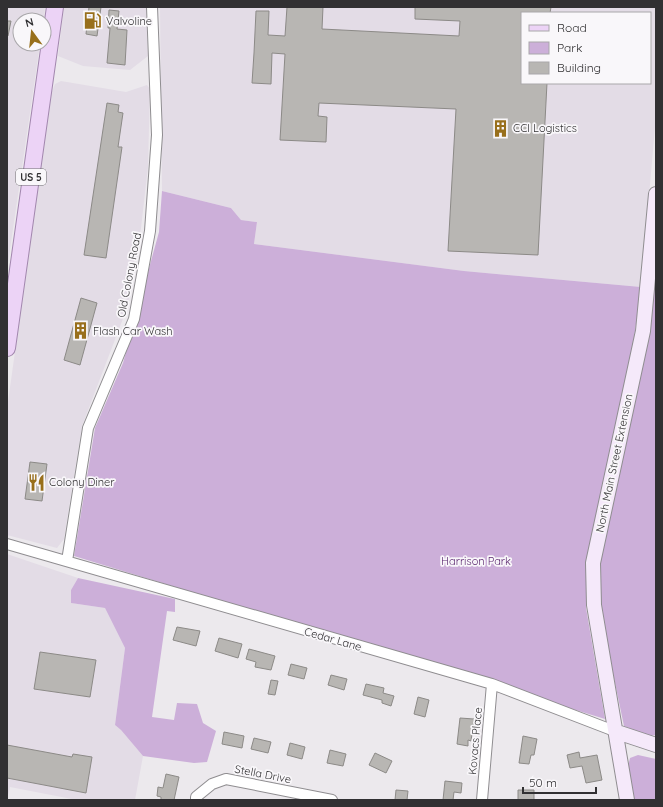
<svg xmlns="http://www.w3.org/2000/svg" width="663" height="807" font-family="Quicksand,sans-serif">
<style>
.built{fill:#e3dce6;fill-rule:evenodd}
.green{fill:#ccafd9}
.building{fill:#b8b6b3;stroke:#8c8a87}
.lines{fill:none;stroke-linecap:round;stroke-linejoin:round}
.street-casing{stroke:#8f8d90;stroke-width:12}
.secondary-casing{stroke:#8f8d90;stroke-width:16}
.primary-casing{stroke:#a287ae;stroke-width:18}
.street{stroke:#fff;stroke-width:10}
.secondary{stroke:#f5e9fa;stroke-width:14}
.primary{stroke:#ecd3f6;stroke-width:16}
.labels{text-anchor:middle;stroke-width:3.5;stroke-linejoin:round;paint-order:stroke}
.shield{fill:#f9f7fa;stroke:#6d6c6e;stroke-width:1}
.shield-label{font-size:10px;font-weight:bold;fill:#313032}
.poi-label{font-size:11px;fill:#313032;stroke:#f9f7fa;text-anchor:start}
.street-label{font-size:11px;fill:#313032;stroke:#f9f7fa}
.park-label{font-size:11px;fill:#5c2870;stroke:#f9f7fa}
</style>
<rect width="100%" height="100%" fill="#ece9ed"/>
<!-- built -->
<path class="built" d="M 7,7 L 45,7 L 44,20 L 20,20 L 20,44 L 40,44 L 7,270 Z
M 64,7 L 146,7 L 148,56 L 130,70 L 83,66 L 58,56 Z
M 160,7 L 656,7 L 656,116 L 641,287 L 464,271 L 254,244 L 257,222 L 241,220 L 231,208 L 162,191 ZM 522,13 L 650,13 L 650,83 L 522,83 Z
M 61,81 L 126,92 L 147,85 L 150,89 L 148,167 L 141,228 L 131,277 L 132,287 L 124,316 L 82,426 L 64,539 L 57,548 L 7,535 L 7,409 L 51,94 L 55,84 Z
M 7,554 L 78,578 L 71,590 L 71,603 L 105,608 L 125,648 L 115,725 L 121,730 L 143,756 L 135,800 L 77,800 L 10,787 L 7,800 Z"/>
<!-- green -->
<path class="green" d="M 162,191 L 231,208 L 241,220 L 257,222 L 254,244 L 464,271 L 641,287 L 631,360 L 588,565 L 586,608 L 605,719 L 74,556 L 95,428 L 123,363 L 159,232 Z
M 656,252 L 656,735 L 649,736 L 624,726 L 597,597 L 596,578 Z
M 78,578 L 175,599 L 175,612 L 167,611 L 152,717 L 174,720 L 177,703 L 197,704 L 203,723 L 216,731 L 207,762 L 194,763 L 143,756 L 121,730 L 115,725 L 125,648 L 105,608 L 71,603 L 71,590 Z
M 638,755 L 656,759 L 656,800 L 633,800 L 628,766 L 630,758 Z"/>
<!-- building -->
<path class="building" d="M 89,7 L 101,7 L 97,36 L 86,34 Z
M 287,7 L 323,7 L 322,29 L 459,36 L 460,21 L 415,19 L 415,7 L 551,7 L 550,13 L 522,13 L 522,83 L 547,83 L 538,255 L 448,251 L 456,109 L 319,103 L 318,116 L 327,117 L 326,142 L 280,140 L 285,54 L 272,53 L 271,84 L 252,83 L 254,53 L 256,11 L 269,11 L 268,35 L 285,36 Z
M 109,10 L 119,11 L 117,29 L 127,30 L 125,65 L 107,63 L 110,28 L 108,28 Z
M 7,21 L 11,21 L 8,36 L 7,36 Z
M 107,103 L 119,105 L 118,112 L 123,113 L 118,147 L 122,147 L 106,258 L 84,255 Z
M 81,298 L 97,303 L 80,365 L 64,360 Z
M 30,462 L 47,464 L 42,501 L 25,499 Z
M 177,627 L 200,631 L 196,646 L 173,640 Z
M 219,638 L 242,644 L 238,658 L 215,651 Z
M 249,649 L 275,656 L 271,670 L 255,667 L 256,662 L 246,659 Z
M 40,652 L 96,660 L 90,697 L 34,689 Z
M 291,664 L 307,668 L 304,679 L 288,675 Z
M 331,675 L 347,679 L 344,690 L 328,685 Z
M 271,680 L 278,681 L 275,695 L 268,694 Z
M 366,684 L 384,688 L 383,693 L 394,696 L 391,706 L 382,703 L 382,700 L 363,695 Z
M 418,697 L 429,700 L 425,717 L 414,714 Z
M 460,718 L 474,719 L 471,741 L 468,740 L 468,746 L 457,744 Z
M 224,732 L 244,736 L 242,748 L 222,744 Z
M 523,736 L 537,739 L 534,755 L 531,755 L 529,764 L 519,763 Z
M 254,738 L 271,742 L 268,753 L 251,749 Z
M 290,743 L 305,747 L 302,759 L 287,755 Z
M 7,745 L 72,757 L 73,754 L 92,757 L 86,793 L 7,778 Z
M 330,750 L 346,754 L 343,766 L 327,763 Z
M 579,752 L 580,758 L 597,755 L 602,780 L 586,783 L 582,766 L 570,768 L 567,755 Z
M 375,753 L 392,761 L 386,773 L 369,765 Z
M 166,774 L 179,777 L 174,800 L 161,800 L 161,797 L 157,796 L 158,787 L 163,788 Z
M 445,781 L 462,783 L 461,793 L 454,792 L 453,800 L 443,800 Z
M 396,790 L 408,791 L 407,800 L 395,800 Z
M 518,790 L 534,790 L 534,800 L 518,800 Z"/>
<g class="lines">
<defs>
<path id="street" d="M 7,544 L 492,684 L 617,732
M 67,561 L 88,428 L 134,319 L 150,231 L 157,135 L 152,7
M 196,800 L 196,797 L 212,784 L 226,779 L 332,800
M 482,800 L 492,684"/>
<path id="secondary" d="M 617,732 L 656,745
M 627,800 L 594,605 L 593,563 L 643,331 L 656,194"/>
<path id="primary" d="M 7,348 L 55,7"/>
</defs>
<!-- street casing -->
<use href="#street" class="street-casing"/>
<!-- secondary casing -->
<use href="#secondary" class="secondary-casing"/>
<!-- primary casing -->
<use href="#primary" class="primary-casing"/>
<!-- street -->
<use href="#street" class="street"/>
<!-- secondary -->
<use href="#secondary" class="secondary"/>
<!-- primary -->
<use href="#primary" class="primary"/>
</g>
<!-- icons -->
<defs>
<symbol id="fuel-bare" viewBox="-9 -9 18 18"><path d="M-5.5-6h7V0h2V4h1.3V-2.5L3-4.5l.8-.8L6-3V5H2.5V1h-1V6h-7ZM-4.2-4.7v3.2H.2V-4.7Z" fill="#986f1b" stroke="#f9f7fa" stroke-width="2.5" paint-order="stroke"/></symbol>
<symbol id="building-bare" viewBox="-9 -9 18 18"><path d="M-4-6H4V6H1V3H-1V6H-4ZM-2.5-4.3h1.7v1.8h-1.7ZM.8-4.3h1.7v1.8H.8ZM-2.5-1h1.7V.8h-1.7ZM.8-1h1.7V.8H.8Z" fill="#986f1b" stroke="#f9f7fa" stroke-width="2.5" paint-order="stroke"/></symbol>
<symbol id="restaurant-bare" viewBox="-9 -9 18 18"><path d="M-5-6h1v4h1v-4h1v4h1v-4h1v5L-1.5 .5V6h-2V.5L-5-1ZM5-6V6H3V1.5H1.5Q1.5-4 5-6Z" fill="#986f1b" stroke="#f9f7fa" stroke-width="2.5" paint-order="stroke"/></symbol>
</defs>
<g fill-rule="evenodd">
<use href="#fuel-bare" x="80" y="8" width="25" height="25"/>
<use href="#building-bare" x="488" y="116" width="25" height="25"/>
<use href="#building-bare" x="68" y="318" width="25" height="25"/>
<use href="#restaurant-bare" x="24" y="470" width="25" height="25"/>
</g>
<g class="labels">
<!-- shield labels -->
<rect class="shield" x="16" y="169" width="30" height="16" rx="3"/>
<g class="shield-label">
<text x="31" y="181">US 5</text>
</g>
<!-- poi labels -->
<g class="poi-label">
<text x="106" y="25">Valvoline</text>
<text x="513" y="132">CCI Logistics</text>
<text x="93" y="335">Flash Car Wash</text>
<text x="49" y="486">Colony Diner</text>
</g>
<!-- street labels -->
<g class="street-label">
<text transform="translate(129 275) rotate(-79)" y="4">Old Colony Road</text>
<text transform="translate(614 463) rotate(-78)" y="4">North Main Street Extension</text>
<text transform="translate(333 639) rotate(16)" y="4">Cedar Lane</text>
<text transform="translate(475 741) rotate(-85)" y="4">Kovacs Place</text>
<text transform="translate(263 774) rotate(11)" y="4">Stella Drive</text>
</g>
<!-- park labels -->
<g class="park-label">
<text x="476" y="565">Harrison Park</text>
</g>
</g>
<!-- border -->
<rect width="663" height="807" fill="none" stroke="#313032" stroke-width="16"/>
<!-- legend -->
<rect x="521" y="12" width="130" height="72" fill="#f9f7fa" stroke="#a9a7aa"/>
<rect x="529" y="25" width="20" height="6" fill="#ecd3f6" stroke="#a9a7aa"/>
<text x="557" y="32" font-size="12" fill="#313032">Road</text>
<rect x="529" y="42" width="20" height="12" fill="#ccafd9" stroke="#a9a7aa"/>
<text x="557" y="52" font-size="12" fill="#313032">Park</text>
<rect x="529" y="62" width="20" height="12" fill="#b8b6b3" stroke="#a9a7aa"/>
<text x="557" y="72" font-size="12" fill="#313032">Building</text>
<!-- north arrow -->
<g transform="translate(32 32) rotate(345)"><circle r="19" fill="#f9f7fa" stroke="#a9a7aa"/>
<path d="M0-3L7 15L0 10L-7 15Z" fill="#986f1b"/>
<text y="-6" font-size="11" font-weight="bold" text-anchor="middle" fill="#313032">N</text>
</g>
<!-- scale -->
<path d="M523 787v6h73v-6" fill="none" stroke="#313032" stroke-width="2"/>
<text x="529" y="787" font-size="12" fill="#313032" stroke="#f9f7fa" stroke-width="3" paint-order="stroke">50 m</text>
</svg>
